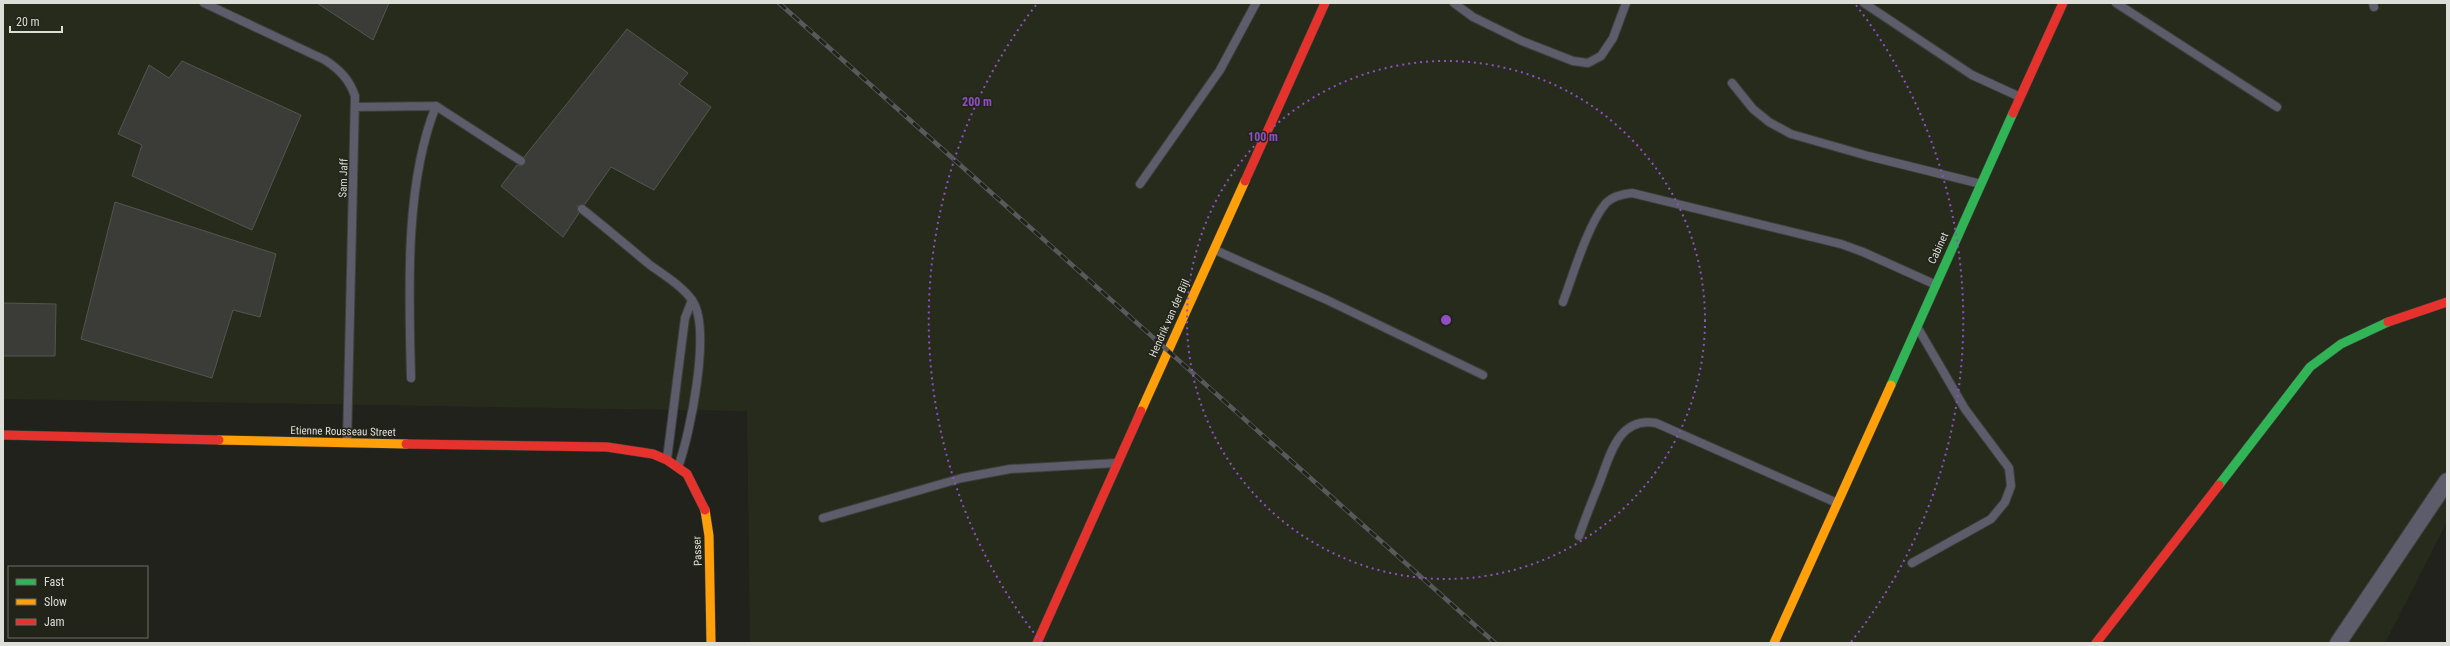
<svg xmlns="http://www.w3.org/2000/svg" width="2450" height="646" font-family="'Roboto Condensed',sans-serif">
<style>
.built{fill:#272b1b}
.building{fill:#3b3c38;stroke:#545550}
.lines{fill:none;stroke-linecap:round;stroke-linejoin:round}
.lane-casing{stroke:#3e3f3b;stroke-width:10}
.street-casing{stroke:#3e3f3b;stroke-width:18}
.fast-casing{stroke:#3e3f3b;stroke-width:10}
.slow-casing{stroke:#3e3f3b;stroke-width:10}
.jam-casing{stroke:#3e3f3b;stroke-width:10}
.lane{stroke:#5c5c6b;stroke-width:8}
.street{stroke:#5c5c6b;stroke-width:16}
.fast{stroke:#30b455;stroke-width:9}
.slow{stroke:#ff9f0a;stroke-width:9}
.jam{stroke:#e5322d;stroke-width:9}
.rail-casing{stroke:#58585d;stroke-width:4.5}
.rail{stroke:#22241a;stroke-width:3;stroke-dasharray:9;stroke-linecap:butt}
.ring{fill:none;stroke:#8e50c4;stroke-width:2;stroke-dasharray:2 4}
.labels{text-anchor:middle;stroke-width:3;stroke-linejoin:round;paint-order:stroke}
.street-label{font-size:11px;fill:#dcded7;stroke:#22241a}
.centre{fill:#8e50c4;stroke:#22241a;stroke-width:2}
.ring-label{font-size:12px;text-anchor:middle;font-weight:bold;fill:#8e50c4;stroke:#22241a;stroke-width:3;stroke-linejoin:round;paint-order:stroke}
</style>
<rect width="100%" height="100%" fill="#21221c"/>
<!-- built -->
<path class="built" d="M 3,3 L 2447,3 L 2447,522 L 2385,643 L 750,643 L 747,411 L 3,399 Z"/>
<!-- building -->
<path class="building" d="M 317,3 L 389,3 L 373,40 Z
M 627,29 L 688,73 L 679,84 L 711,107 L 654,190 L 611,167 L 585,204 L 577,206 L 579,213 L 563,237 L 501,186 L 517,165 L 521,166 L 525,164 L 524,157 Z
M 182,61 L 301,115 L 252,230 L 132,176 L 142,145 L 118,134 L 149,65 L 169,78 Z
M 115,202 L 276,254 L 260,317 L 233,310 L 212,378 L 81,339 Z
M 3,303 L 56,304 L 55,356 L 3,356 Z"/>
<g class="lines">
<defs>
<path id="lane" d="M 204,3 L 325,60 C 340,70 349,79 355,96 L 347,443
M 1454,3 L 1473,17 L 1522,41 L 1573,61 L 1588,63 L 1601,56 L 1613,38 L 1626,3
M 1864,3 L 1972,75 L 2020,97
M 2116,3 L 2277,107
M 2373,3 L 2374,7
M 1732,83 L 1753,109 L 1769,122 L 1791,134 L 1868,156 L 1981,184
M 356,107 L 436,106 L 521,161
M 1140,184 L 1220,70 L 1256,3
M 582,209 C 605,227 627,246 650,265 C 664,275 682,286 692,300 C 712,328 690,435 678,467
M 1215,250 L 1327,300 L 1483,375
M 1563,302 C 1573,275 1588,224 1606,203 C 1613,196 1622,194 1632,193 L 1841,244 L 1863,252 L 1934,284
M 411,378 C 409,294 404,185 436,106
M 667,459 L 685,318 L 692,300
M 823,518 L 962,478 L 1010,469 L 1116,463
M 1579,536 C 1585,519 1592,501 1599,484 C 1610,456 1618,416 1656,423 L 1837,503
M 1912,563 L 1991,519 L 2005,502 L 2011,486 L 2009,468 L 1965,409 L 1919,330"/>
<path id="street" d="M 2338,643 L 2447,481"/>
<path id="fast" d="M 1891,385 L 2013,113
M 2219,485 L 2310,367 L 2341,344 L 2388,322"/>
<path id="slow" d="M 1141,411 L 1245,181
M 219,440 L 406,444
M 705,510 L 709,536 L 711,643
M 1774,643 L 1891,385"/>
<path id="jam" d="M 2013,113 L 2063,3
M 1245,181 L 1325,3
M 2388,322 L 2447,302
M 3,435 L 219,440
M 406,444 L 607,447 L 653,454 L 667,460 L 687,474 L 705,510
M 1037,643 L 1141,411
M 2096,643 L 2219,485"/>
</defs>
<!-- lane casing -->
<use href="#lane" class="lane-casing"/>
<!-- street casing -->
<use href="#street" class="street-casing"/>
<!-- fast casing -->
<use href="#fast" class="fast-casing"/>
<!-- slow casing -->
<use href="#slow" class="slow-casing"/>
<!-- jam casing -->
<use href="#jam" class="jam-casing"/>
<!-- lane -->
<use href="#lane" class="lane"/>
<!-- street -->
<use href="#street" class="street"/>
<!-- fast -->
<use href="#fast" class="fast"/>
<!-- slow -->
<use href="#slow" class="slow"/>
<!-- jam -->
<use href="#jam" class="jam"/>
<defs>
<path id="rail" d="M 779,3 L 1495,643"/>
</defs>
<!-- rail casing -->
<use href="#rail" class="rail-casing"/>
<!-- rail -->
<use href="#rail" class="rail"/>
</g>
<!-- distance rings -->
<g class="ring">
<circle cx="1446" cy="320" r="259"/>
<path d="M1041 642A517 517 0 0 1 1036 5M1856 5A517 517 0 0 1 1851 642"/>
</g>
<g class="labels">
<!-- street labels -->
<g class="street-label">
<text transform="translate(343 178) rotate(-88)" y="4">Sam Jaff</text>
<text transform="translate(1938 248) rotate(-65)" y="4">Cabinet</text>
<text transform="translate(1169 318) rotate(-66)" y="4">Hendrik van der Bijl</text>
<text transform="translate(343 431) rotate(1)" y="4">Etienne Rousseau Street</text>
<text transform="translate(697 551) rotate(-93)" y="4">Passer</text>
</g>
</g>
<circle cx="1446" cy="320" r="6" class="centre"/>
<g class="ring-label">
<text x="977" y="106">200 m</text>
<text x="1263" y="141">100 m</text>
</g>
<!-- border -->
<rect width="2450" height="646" fill="none" stroke="#dcded7" stroke-width="8"/>
<!-- legend -->
<rect x="8" y="566" width="140" height="72" fill="#22241a" stroke="#6c6e66"/>
<rect x="16" y="579" width="20" height="6" fill="#30b455" stroke="#6c6e66"/>
<text x="44" y="586" font-size="12" fill="#dcded7">Fast</text>
<rect x="16" y="599" width="20" height="6" fill="#ff9f0a" stroke="#6c6e66"/>
<text x="44" y="606" font-size="12" fill="#dcded7">Slow</text>
<rect x="16" y="619" width="20" height="6" fill="#e5322d" stroke="#6c6e66"/>
<text x="44" y="626" font-size="12" fill="#dcded7">Jam</text>
<!-- scale -->
<path d="M10 26v6h52v-6" fill="none" stroke="#dcded7" stroke-width="2"/>
<text x="16" y="26" font-size="12" fill="#dcded7" stroke="#22241a" stroke-width="3" paint-order="stroke">20 m</text>
</svg>
